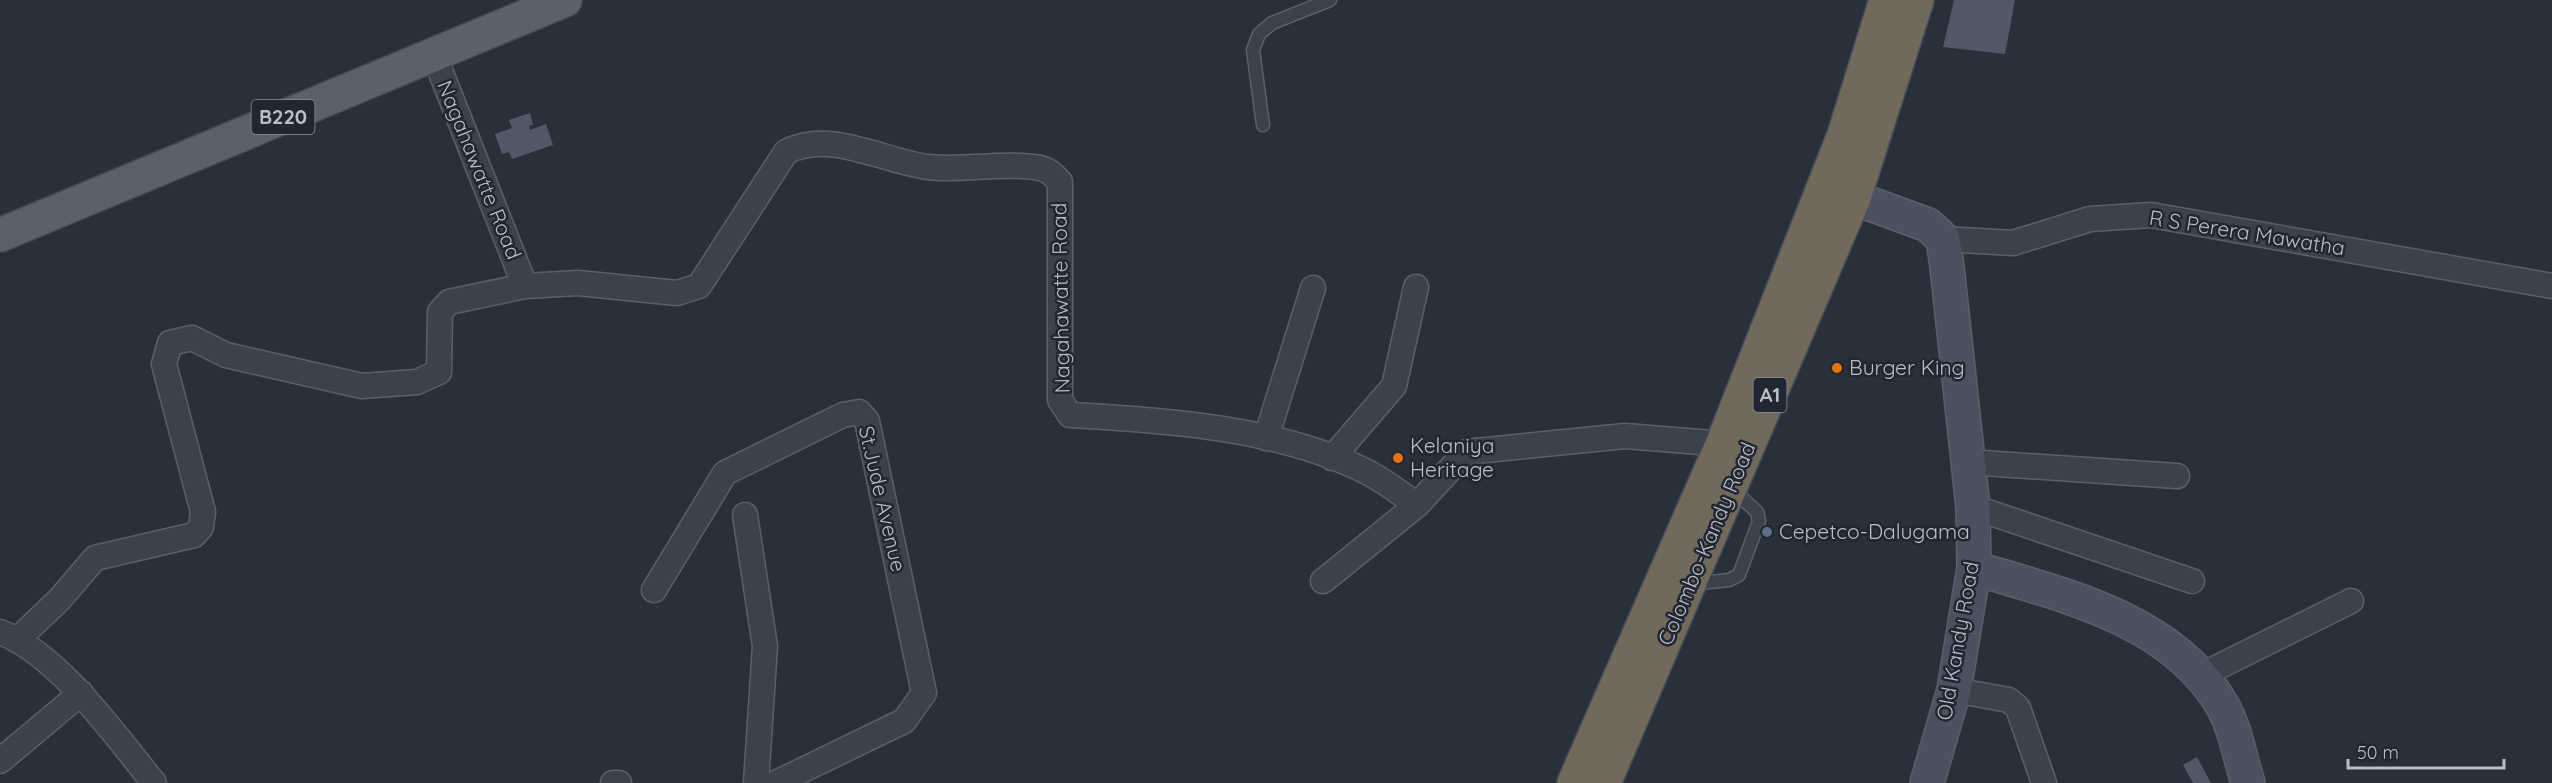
<svg xmlns="http://www.w3.org/2000/svg" width="2552" height="783" font-family="Quicksand,sans-serif">
<style>
.building{fill:#515967}
.lines{fill:none;stroke-linecap:round;stroke-linejoin:round}
.lane-casing{stroke:#59606a;stroke-width:15}
.street-casing{stroke:#59606a;stroke-width:27}
.secondary-casing{stroke:#59606a;stroke-width:36}
.primary-casing{stroke:#454b56;stroke-width:36}
.highway-casing{stroke:#464d57;stroke-width:36}
.lane{stroke:#3b424d;stroke-width:12}
.street{stroke:#3b424d;stroke-width:24}
.secondary{stroke:#4a515f;stroke-width:33}
.primary{stroke:#5a616c;stroke-width:33}
.highway{stroke:#71695a;stroke-width:33}
.food-dot{fill:#e8710a;stroke:#202732;stroke-width:2}
.service-dot{fill:#5c6f8a;stroke:#202732;stroke-width:2}
.labels{text-anchor:middle;stroke-width:5;stroke-linejoin:round;paint-order:stroke}
.shield{fill:#202732;stroke:#8a909a;stroke-width:1.5}
.shield-label{font-size:20px;font-weight:bold;fill:#b8bdc7}
.street-label{font-size:21px;fill:#b8bdc7;stroke:#202732}
.poi-label{font-size:21px;fill:#b8bdc7;stroke:#202732;text-anchor:start}
</style>
<rect width="100%" height="100%" fill="#28303c"/>
<!-- building -->
<path class="building" d="M 1954,0 L 2015,0 L 2005,54 L 1943,47 Z
M 530,113 L 533,125 L 529,126 L 530,130 L 546,124 L 553,145 L 512,159 L 509,152 L 502,154 L 495,134 L 512,128 L 509,120 Z
M 2197,757 L 2211,783 L 2193,783 L 2183,765 Z"/>
<g class="lines">
<defs>
<path id="lane" d="M 1263,125 L 1253,50 L 1259,34 L 1272,23 L 1330,0
M 1692,584 L 1729,580 L 1739,575 L 1759,521 L 1757,512 L 1731,488"/>
<path id="street" d="M 434,55 L 525,286 L 578,283 L 677,293 L 699,286 L 786,152 C 830,129 882,161 928,167 C 963,171 999,162 1034,167 C 1046,168 1052,173 1060,182 L 1060,400 L 1070,415 C 1166,420 1281,428 1367,472 C 1385,481 1401,494 1417,505
M 1943,239 L 2013,243 L 2090,219 L 2151,215 L 2552,286
M 1266,438 L 1313,288
M 1332,458 L 1394,386 L 1416,287
M 1968,462 L 2177,476
M 1973,507 L 2192,581
M 745,515 L 765,646 L 756,783
M 1323,581 L 1417,505 L 1466,452 L 1625,436 L 1737,445
M 654,590 L 725,473 L 843,415 L 859,412 L 867,421 L 924,693 L 904,721 L 776,783
M 0,632 C 58,654 115,735 154,783
M 18,639 L 59,600 L 95,558 L 194,535 L 201,527 L 203,512 L 164,364 L 170,343 L 192,338 L 226,355 L 362,386 L 417,382 L 439,372 L 440,312 L 449,302 L 525,286
M 2202,675 L 2351,601
M 1954,690 L 2009,700 L 2018,708 L 2044,783
M 0,761 L 81,693
M 613,783 L 619,783"/>
<path id="secondary" d="M 1854,198 L 1928,225 L 1943,239 L 1947,267 L 1973,507 L 1974,568 L 1954,690 L 1927,783
M 1974,568 C 2063,595 2172,619 2222,705 C 2235,727 2240,758 2248,783"/>
<path id="primary" d="M 0,235 L 565,0"/>
<path id="highway" d="M 1574,783 L 1723,442 L 1844,135 L 1886,0
M 1604,783 L 1854,198 L 1917,0"/>
</defs>
<!-- lane casing -->
<use href="#lane" class="lane-casing"/>
<!-- street casing -->
<use href="#street" class="street-casing"/>
<!-- secondary casing -->
<use href="#secondary" class="secondary-casing"/>
<!-- primary casing -->
<use href="#primary" class="primary-casing"/>
<!-- highway casing -->
<use href="#highway" class="highway-casing"/>
<!-- lane -->
<use href="#lane" class="lane"/>
<!-- street -->
<use href="#street" class="street"/>
<!-- secondary -->
<use href="#secondary" class="secondary"/>
<!-- primary -->
<use href="#primary" class="primary"/>
<!-- highway -->
<use href="#highway" class="highway"/>
</g>
<!-- markers -->
<g class="food-dot">
<circle cx="1837" cy="368" r="6"/>
<circle cx="1398" cy="458" r="6"/>
</g>
<circle class="service-dot" cx="1767" cy="532" r="6"/>
<g class="labels">
<!-- shield labels -->
<g class="shield">
<rect x="251.5" y="100" width="63" height="34" rx="4.5"/>
<rect x="1753.5" y="378" width="33" height="34" rx="4.5"/>
</g>
<g class="shield-label">
<text x="283" y="124">B220</text>
<text x="1770" y="402">A1</text>
</g>
<!-- street labels -->
<g class="street-label">
<text transform="translate(479 170) rotate(68)" y="7">Nagahawatte Road</text>
<text transform="translate(2247 233) rotate(9)" y="7">R S Perera Mawatha</text>
<text transform="translate(1061 298) rotate(-91)" y="7">Nagahawatte Road</text>
<text transform="translate(882 499) rotate(77)" y="7">St.Jude Avenue</text>
<text transform="translate(1707 544) rotate(-67)" y="7">Colombo-Kandy Road</text>
<text transform="translate(1958 641) rotate(-80)" y="7">Old Kandy Road</text>
</g>
<!-- poi labels -->
<g class="poi-label">
<text x="1849" y="375">Burger King</text>
<text x="1410" y="453">Kelaniya<tspan x="1410" dy="24">Heritage</tspan></text>
<text x="1779" y="539">Cepetco-Dalugama</text>
</g>
</g>
<!-- scale -->
<path d="M2348 759v9h156v-9" fill="none" stroke="#b8bdc7" stroke-width="3"/>
<text x="2357" y="759" font-size="18" fill="#b8bdc7" stroke="#202732" stroke-width="4.5" paint-order="stroke">50 m</text>
</svg>
